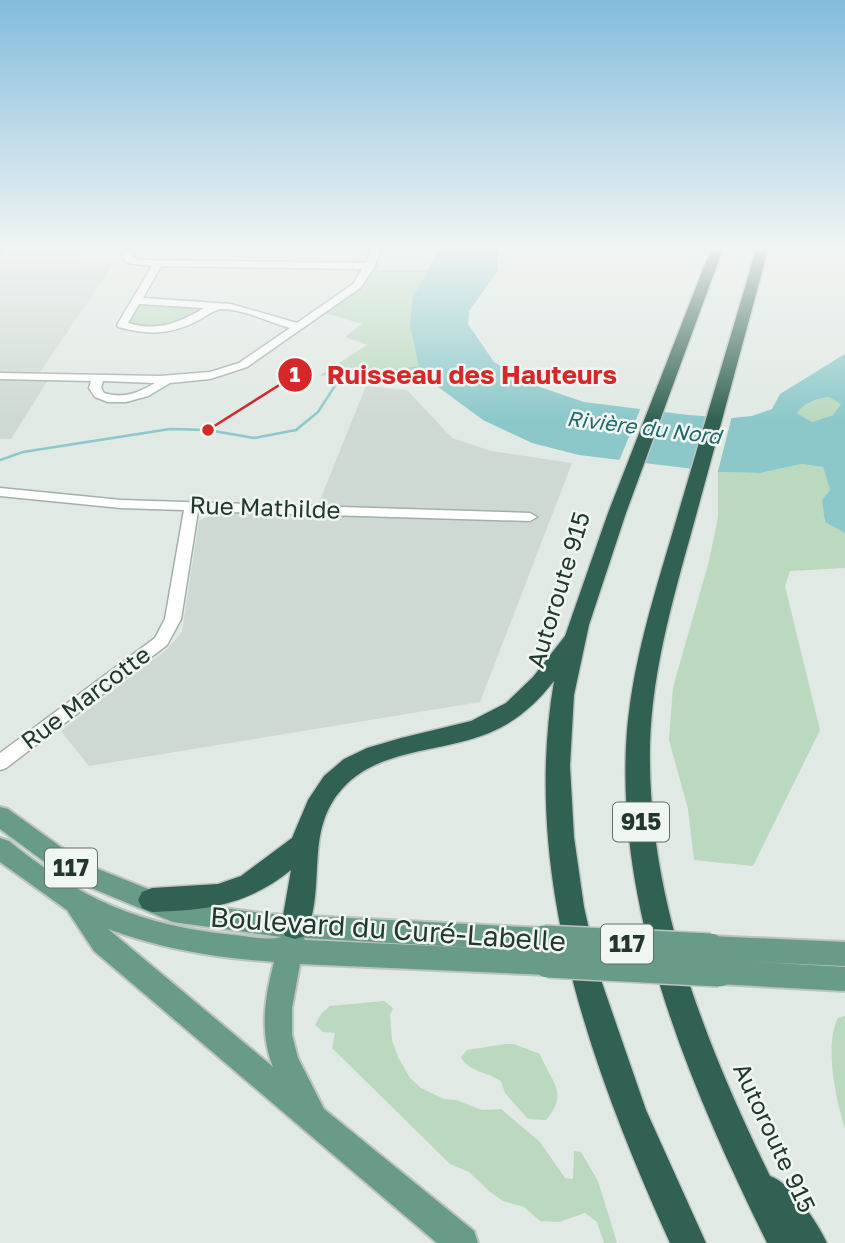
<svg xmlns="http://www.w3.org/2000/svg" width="845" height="1243" font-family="'Golos Text',sans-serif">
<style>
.built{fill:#ced9d3}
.green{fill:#bad9bf}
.water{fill:#8cc8ca;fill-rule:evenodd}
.pier{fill:#e0e9e4}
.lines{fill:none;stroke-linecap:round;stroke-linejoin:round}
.stream{stroke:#8cc8ca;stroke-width:2.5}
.minor-casing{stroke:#a3b0aa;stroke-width:3}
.major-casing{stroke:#bdc3c1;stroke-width:4}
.highway-casing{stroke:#bdc3c1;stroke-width:3}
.minor{fill:#fff;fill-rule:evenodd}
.major{fill:#689b88;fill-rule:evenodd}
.highway{fill:#316152;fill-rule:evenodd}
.major-bridge-casing{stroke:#bdc3c1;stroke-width:32;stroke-linecap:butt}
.major-bridge{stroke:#689b88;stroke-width:29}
.labels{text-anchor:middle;stroke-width:5;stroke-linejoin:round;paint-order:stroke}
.far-water-label{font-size:21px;font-style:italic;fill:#226a6e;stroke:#f0f6f2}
.shield{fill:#f0f6f2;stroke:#60716a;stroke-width:2}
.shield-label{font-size:23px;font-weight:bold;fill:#22382f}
.street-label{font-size:24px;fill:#22382f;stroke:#f0f6f2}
.near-street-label{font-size:28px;fill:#22382f;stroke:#f0f6f2}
.leader{fill:none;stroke:#d62828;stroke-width:2.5}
.callout-dot{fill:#d62828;stroke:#f0f6f2;stroke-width:2.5}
.mark-label{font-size:21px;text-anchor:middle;font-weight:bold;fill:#fff}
.callout-label{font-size:26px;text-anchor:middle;font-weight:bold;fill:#d62828;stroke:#f0f6f2;stroke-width:5;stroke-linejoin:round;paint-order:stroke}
</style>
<rect width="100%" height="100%" fill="#e0e9e4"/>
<!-- built -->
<path class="built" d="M 9,246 L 87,246 L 77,262 L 115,262 L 39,374 L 0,373 L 0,257 Z
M 0,376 L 50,377 L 11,439 L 0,439 Z
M 366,386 L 407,390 L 452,438 L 491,451 L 572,463 L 480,702 L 89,766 L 61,731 L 167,649 L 182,632 L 199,520 L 221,513 L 314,515 Z"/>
<!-- green -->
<path class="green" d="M 368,270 L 428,270 C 405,311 410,324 419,368 L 319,376 L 367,345 L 345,337 L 362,324 L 322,312 L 347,295 Z
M 136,301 L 216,306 L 163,331 L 122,325 Z
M 829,397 L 842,404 L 833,415 L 812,422 L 797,413 C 804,402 817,399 829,397 Z
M 802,464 L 823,467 L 830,490 L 824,521 L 845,533 L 845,568 L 790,571 L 785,586 L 820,730 L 753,866 L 694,860 L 688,809 L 669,740 L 673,687 L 709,561 L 718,517 L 718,472 L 760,473 Z
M 384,1001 L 393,1008 L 390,1015 L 392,1040 L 398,1057 L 410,1078 L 421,1088 L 444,1099 L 456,1100 L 482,1110 L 501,1109 L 540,1142 L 565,1178 L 573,1179 L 574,1151 L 581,1152 L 598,1181 L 617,1243 L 604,1243 L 597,1222 L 585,1213 L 559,1222 L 540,1221 L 524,1207 L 503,1201 L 490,1192 L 469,1172 L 450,1164 L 332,1048 L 335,1033 L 323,1032 L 315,1025 L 321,1014 L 330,1006 Z
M 845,1016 L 845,1128 C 836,1100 824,1045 838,1018 Z
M 506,1044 L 514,1044 L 540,1054 C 550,1081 570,1092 546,1120 L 528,1119 L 505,1093 L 501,1081 C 488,1072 468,1072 461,1057 L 467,1050 Z"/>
<!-- water -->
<path class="water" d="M 441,246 L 497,246 L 498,271 L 469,311 L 468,324 L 494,362 L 534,385 L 584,402 L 688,415 L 732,418 L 752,416 L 772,409 L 780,394 L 845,354 L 845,533 L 825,522 L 822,500 L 830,490 L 823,467 L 802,464 L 760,473 L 718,472 L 579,455 L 532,443 L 483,420 L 430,381 L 419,368 L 410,325 L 413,297 ZM 829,397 L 841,404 L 833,415 L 812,422 L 797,413 C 804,402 817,399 829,397 Z"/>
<!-- pier -->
<path class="pier" d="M 642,405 L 665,409 L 644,466 L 619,461 Z
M 721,414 L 732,416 L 717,475 L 691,472 Z"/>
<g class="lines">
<!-- stream -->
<path class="stream" d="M 0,460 L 23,452 L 170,429 L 208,430 L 254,438 L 296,430 L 318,412 L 340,378 L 422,367"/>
<defs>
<path id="minor" d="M 129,246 L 139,246 L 132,257 L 140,260 L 366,263 L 372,246 L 382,246 L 375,266 L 360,288 L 247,367 L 210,379 L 170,383 L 148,396 L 126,402 L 108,402 L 95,397 L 89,388 L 91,381 L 0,379 L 0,373 L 160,376 L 210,372 L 239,363 L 290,328 C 269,322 243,309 221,309 C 213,310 205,317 197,321 C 170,335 147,335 118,327 L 117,325 L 152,266 L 127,263 L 122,257 ZM 161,266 L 362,269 L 353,284 L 297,323 L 231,304 L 143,298 ZM 139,304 L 204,308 C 179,323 157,332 128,323 ZM 103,381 L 155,383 C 138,393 123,399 104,393 L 101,388 Z
M 0,488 L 121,500 L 530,513 L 537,517 L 530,521 L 198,511 L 181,619 L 167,645 L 6,768 L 0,770 L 0,753 L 155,638 L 165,619 L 184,510 L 121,508 L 0,496 Z"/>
<path id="major" d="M 0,246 L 11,246 L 0,254 Z
M 0,807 L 8,809 L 83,863 L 183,903 L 270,914 L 544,928 L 553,932 L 557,940 L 553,948 L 546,951 L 557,954 L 561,963 L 557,972 L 548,975 L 300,964 L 292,1008 L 292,1035 L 298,1058 L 324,1109 L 474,1231 L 478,1243 L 437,1243 L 94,951 L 67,910 L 0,862 L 0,838 L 9,841 C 82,900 139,925 234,935 C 248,936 269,941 281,937 L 173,922 L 65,877 L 0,829 ZM 108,929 C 162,949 217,958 274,962 C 265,998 259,1031 273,1067 ZM 304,938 L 479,948 L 305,940 Z
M 710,936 L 845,942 L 845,966 L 757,962 L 845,967 L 845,991 L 719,984 L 710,981 L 706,972 L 710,963 L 718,960 L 701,956 L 697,948 L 701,940 Z"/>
<path id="highway" d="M 712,246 L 724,246 L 626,513 L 589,625 L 574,695 L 570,766 L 574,837 L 584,907 L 600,977 L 646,1110 L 706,1243 L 670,1243 C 591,1068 521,876 554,681 C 536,704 516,722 489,733 C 441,753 378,748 342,789 C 303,833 328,887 305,936 L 295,939 L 285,936 L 281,927 L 291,870 C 246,906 208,910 152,912 L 142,908 L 138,900 L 142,892 L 152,888 L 218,884 L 241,876 L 292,838 L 308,800 L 324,776 L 344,759 L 367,748 L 401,738 L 471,721 L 506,703 L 533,677 L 565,636 L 608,513 Z
M 757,246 L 769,246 C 745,335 721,424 697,512 C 676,589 652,666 650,746 C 647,897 705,1043 770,1176 C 791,1183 818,1223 827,1243 L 767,1243 C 692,1090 618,920 626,746 C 630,666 656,590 678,514 C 704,425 731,336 757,246 Z"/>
</defs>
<!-- minor casing -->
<use href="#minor" class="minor-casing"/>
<!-- major casing -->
<use href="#major" class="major-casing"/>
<!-- highway casing -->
<use href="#highway" class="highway-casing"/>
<!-- minor -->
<use href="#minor" class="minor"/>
<!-- major -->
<use href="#major" class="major"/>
<!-- highway -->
<use href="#highway" class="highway"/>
<defs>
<path id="major-bridge" d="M 544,940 L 710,948
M 548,963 L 719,972"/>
</defs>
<!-- major-bridge casing -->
<use href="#major-bridge" class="major-bridge-casing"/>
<!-- major-bridge -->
<use href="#major-bridge" class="major-bridge"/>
</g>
<!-- sky -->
<linearGradient id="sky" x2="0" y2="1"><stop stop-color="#83bcdc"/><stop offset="0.59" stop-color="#f1f5f3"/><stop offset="1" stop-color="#f1f5f3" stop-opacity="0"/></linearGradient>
<rect width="845" height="420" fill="url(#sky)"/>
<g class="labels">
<!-- far-water labels -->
<g class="far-water-label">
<text transform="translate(644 428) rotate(7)" y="7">Rivière du Nord</text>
</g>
<!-- shield labels -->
<g class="shield">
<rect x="613" y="802.5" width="56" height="39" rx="5"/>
<rect x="45" y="848.5" width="52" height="39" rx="5"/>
<rect x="601" y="924.5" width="52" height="39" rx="5"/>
</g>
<g class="shield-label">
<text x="641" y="830">915</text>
<text x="71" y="876">117</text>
<text x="627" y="952">117</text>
</g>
<!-- street labels -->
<g class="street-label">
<text transform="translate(265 508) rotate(2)" y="8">Rue Mathilde</text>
<text transform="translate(559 590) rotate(-73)" y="8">Autoroute 915</text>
<text transform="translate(86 698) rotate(-37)" y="8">Rue Marcotte</text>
<text transform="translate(774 1138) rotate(65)" y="8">Autoroute 915</text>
</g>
<!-- near-street labels -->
<g class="near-street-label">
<text transform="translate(388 929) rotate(4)" y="10">Boulevard du Curé-Labelle</text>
</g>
</g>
<!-- callouts -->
<path class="leader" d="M208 430L295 375"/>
<g class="callout-dot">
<circle cx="208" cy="430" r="7"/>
<circle cx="295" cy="375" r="18"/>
</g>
<g class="mark-label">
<text x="295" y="382">1</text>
</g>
<g class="callout-label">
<text x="472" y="384">Ruisseau des Hauteurs</text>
</g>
</svg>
